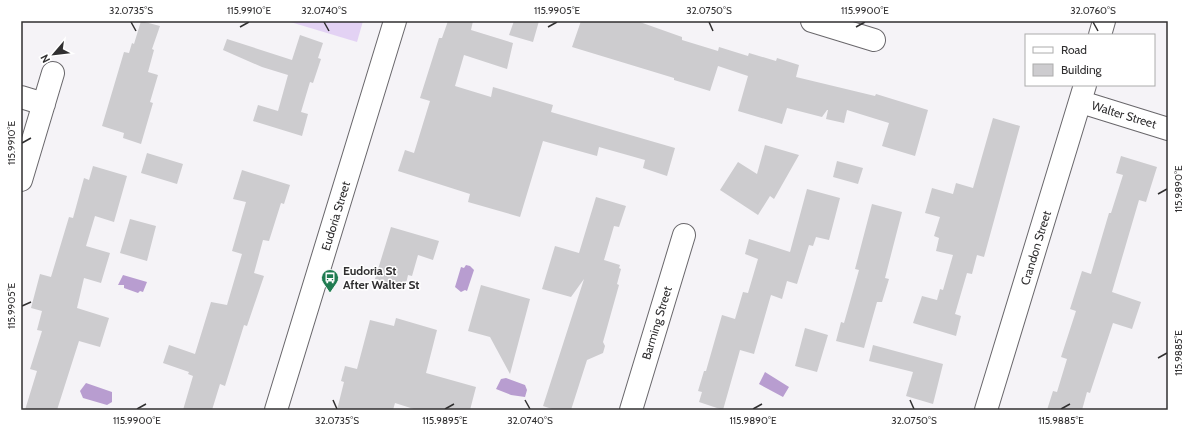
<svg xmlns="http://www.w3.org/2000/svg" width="1189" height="431" font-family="Cabin,sans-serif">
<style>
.green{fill:#e3d2f4}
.water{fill:#b89dd0}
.building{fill:#cdcccf}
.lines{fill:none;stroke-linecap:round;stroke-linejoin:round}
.minor-casing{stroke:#69676b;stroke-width:24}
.major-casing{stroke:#69676b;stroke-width:24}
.minor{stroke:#fff;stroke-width:22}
.major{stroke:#fff;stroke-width:22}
.ticks{fill:none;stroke:#302f30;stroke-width:1.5}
.labels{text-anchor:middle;stroke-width:3;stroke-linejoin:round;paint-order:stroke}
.street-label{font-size:12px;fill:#302f30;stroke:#fff}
.poi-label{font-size:12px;font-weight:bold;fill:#302f30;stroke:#fff;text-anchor:start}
.neatline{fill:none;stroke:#302f30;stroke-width:1.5}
.ticks-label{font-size:10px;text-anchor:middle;fill:#302f30}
</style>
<rect width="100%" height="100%" fill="#f5f3f7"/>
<!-- green -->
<path class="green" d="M 287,21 L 363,21 L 357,42 Z"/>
<!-- water -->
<path class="water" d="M 466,265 L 470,266 L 474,270 L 467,291 L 465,290 L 461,292 L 455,287 L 461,267 L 464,268 Z
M 123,275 L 147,282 L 143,292 L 140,291 L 138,293 L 124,288 L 124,285 L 118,285 Z
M 765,372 L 789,387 L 783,397 L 759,384 Z
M 506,378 L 525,385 L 527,390 L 525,397 L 511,395 L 496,389 L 501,379 Z
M 86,383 L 112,392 L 112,402 L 107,405 L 83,398 L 80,391 Z"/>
<!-- building -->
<path class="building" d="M 141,21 L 160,26 L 152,49 L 154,50 L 148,72 L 158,75 L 150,102 L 153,103 L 141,144 L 123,138 L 124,133 L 102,126 L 124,52 L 129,53 L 132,43 L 134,44 Z
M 448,21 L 473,21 L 471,30 L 513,43 L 507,69 L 464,55 L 455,86 L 491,97 L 493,87 L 553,105 L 551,112 L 675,148 L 667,176 L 643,168 L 645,160 L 599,147 L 597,156 L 543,141 L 520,217 L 468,202 L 470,194 L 398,171 L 405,150 L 414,153 L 430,101 L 420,98 L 439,38 L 442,38 Z
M 514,21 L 539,21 L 533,42 L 509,35 Z
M 581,21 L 637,21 L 682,37 L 682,40 L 718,51 L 719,47 L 748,56 L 749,53 L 776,61 L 777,58 L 799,65 L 796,77 L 875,96 L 876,94 L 928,110 L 915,156 L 882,146 L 889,123 L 847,110 L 844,123 L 826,119 L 828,110 L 827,110 L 822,117 L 787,108 L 782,124 L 738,111 L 748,76 L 718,66 L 710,91 L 674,80 L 674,78 L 572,47 Z
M 300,35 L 323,43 L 318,58 L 321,59 L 313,83 L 310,82 L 301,112 L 308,114 L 302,136 L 253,121 L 258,105 L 278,111 L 288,75 L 262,67 L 223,50 L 227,39 L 292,60 Z
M 993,118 L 1020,126 L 984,257 L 977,255 L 972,274 L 967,273 L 955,314 L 961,316 L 956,336 L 913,323 L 922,296 L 937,300 L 940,289 L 943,290 L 953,255 L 936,251 L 939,238 L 934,236 L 940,217 L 925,213 L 932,188 L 953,194 L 956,183 L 973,188 Z
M 765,145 L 799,155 L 774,199 L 770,196 L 758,215 L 720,190 L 738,162 L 757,174 Z
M 147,153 L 183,164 L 177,184 L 141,173 Z
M 1121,156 L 1157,167 L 1146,202 L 1139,200 L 1112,292 L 1141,302 L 1132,329 L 1113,323 L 1090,393 L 1087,392 L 1082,410 L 1047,410 L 1053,391 L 1057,392 L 1067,359 L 1061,357 L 1076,311 L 1070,309 L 1082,271 L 1091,274 L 1109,213 L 1111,213 L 1123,175 L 1116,173 Z
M 837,161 L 863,168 L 858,184 L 833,177 Z
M 93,166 L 127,176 L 114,222 L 95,216 L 86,246 L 110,253 L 101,283 L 84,278 L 77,308 L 109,318 L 100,347 L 79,341 L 57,410 L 25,410 L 37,371 L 30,369 L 42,331 L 37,330 L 42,311 L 31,308 L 40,274 L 51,277 L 69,217 L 73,218 L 84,178 L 89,180 Z
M 242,170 L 290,185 L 284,204 L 281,203 L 269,241 L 263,240 L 254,273 L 264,276 L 247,326 L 244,325 L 225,386 L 220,384 L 212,410 L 183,410 L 193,376 L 188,374 L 189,372 L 163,363 L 169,345 L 195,354 L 211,302 L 227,305 L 242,254 L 232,251 L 246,202 L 233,199 Z
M 807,189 L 840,198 L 829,240 L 816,237 L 813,246 L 809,245 L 797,284 L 787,281 L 782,299 L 771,295 L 754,354 L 740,350 L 723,410 L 699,402 L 702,392 L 698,391 L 704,371 L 706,371 L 722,315 L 735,319 L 743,292 L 748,293 L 758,259 L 745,254 L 749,239 L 790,252 Z
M 596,197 L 626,206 L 619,227 L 614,226 L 604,260 L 620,265 L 619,268 L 621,269 L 617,284 L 619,285 L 603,342 L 605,346 L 603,353 L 587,360 L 571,410 L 555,410 L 543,406 L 584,279 L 571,297 L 542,289 L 555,246 L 579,253 Z
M 872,204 L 902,212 L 885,278 L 889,279 L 882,302 L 877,302 L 864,348 L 836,341 L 841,322 L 844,323 L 859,270 L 855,269 Z
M 130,219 L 156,226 L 147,261 L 120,253 Z
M 391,227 L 439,241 L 433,260 L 418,255 L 412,276 L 408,275 L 405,288 L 375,279 Z
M 481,285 L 530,299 L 510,374 L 490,337 L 468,331 Z
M 396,318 L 437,330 L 426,373 L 476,387 L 470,410 L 417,410 L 395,403 L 393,410 L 337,410 L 344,382 L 341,381 L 345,366 L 357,369 L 370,320 L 394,326 Z
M 805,328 L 828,335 L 817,372 L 795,366 Z
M 873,345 L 943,364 L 933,404 L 906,396 L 913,372 L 869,361 Z"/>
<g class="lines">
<defs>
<path id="minor" d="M 812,21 L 874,40
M 1100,35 L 1104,21
M 21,97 L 44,104
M 1081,102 L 1168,129
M 21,180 L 53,73
M 631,410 L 684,235
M 986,410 L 1085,85"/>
<path id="major" d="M 276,410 L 395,21"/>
</defs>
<!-- minor casing -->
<use href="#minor" class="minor-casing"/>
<!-- major casing -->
<use href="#major" class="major-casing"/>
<!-- minor -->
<use href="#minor" class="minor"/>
<!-- major -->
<use href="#major" class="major"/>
</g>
<!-- ticks -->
<path class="ticks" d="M 131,22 L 136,31M 324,22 L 329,31M 709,22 L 713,31M 1093,22 L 1098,31M 240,27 L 249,22M 548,27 L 557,22M 856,27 L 865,22M 22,143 L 31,138M 1158,194 L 1167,189M 22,306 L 31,302M 1158,358 L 1167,353M 333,400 L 337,409M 525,400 L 530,409M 910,400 L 914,409M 137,409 L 146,404M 445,409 L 454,404M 753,409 L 762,404M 1061,409 L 1070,404"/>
<!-- icons -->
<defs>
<symbol id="bus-pin" viewBox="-11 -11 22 30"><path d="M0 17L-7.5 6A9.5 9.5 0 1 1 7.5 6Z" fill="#1f7b51" stroke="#fff"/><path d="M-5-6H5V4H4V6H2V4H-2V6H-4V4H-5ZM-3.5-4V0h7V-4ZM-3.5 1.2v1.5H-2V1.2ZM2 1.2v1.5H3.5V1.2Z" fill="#fff"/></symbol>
</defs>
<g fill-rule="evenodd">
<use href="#bus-pin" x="320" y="268" width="20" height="27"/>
</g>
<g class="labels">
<!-- street labels -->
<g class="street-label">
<text transform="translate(1124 115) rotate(17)" y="4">Walter Street</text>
<text transform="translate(336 216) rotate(-73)" y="4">Eudoria Street</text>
<text transform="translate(1036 248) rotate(-73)" y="4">Crandon Street</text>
<text transform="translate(657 323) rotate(-73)" y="4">Barming Street</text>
</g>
<!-- poi labels -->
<g class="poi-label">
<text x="343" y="275">Eudoria St<tspan x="343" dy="14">After Walter St</tspan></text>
</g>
</g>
<!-- border -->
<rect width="1189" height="431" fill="none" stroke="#ffffff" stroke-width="44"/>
<!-- legend -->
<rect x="1025" y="34" width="130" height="52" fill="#ffffff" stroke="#acacac"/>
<rect x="1033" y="47" width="20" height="6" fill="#ffffff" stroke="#acacac"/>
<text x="1061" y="54" font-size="12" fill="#302f30">Road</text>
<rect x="1033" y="64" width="20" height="12" fill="#cdcccf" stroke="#acacac"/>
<text x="1061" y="74" font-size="12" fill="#302f30">Building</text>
<!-- north arrow -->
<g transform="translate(54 54) rotate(242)" stroke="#ffffff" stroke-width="3" paint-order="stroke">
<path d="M0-3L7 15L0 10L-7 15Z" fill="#302f30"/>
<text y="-6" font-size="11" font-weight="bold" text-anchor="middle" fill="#302f30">N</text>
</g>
<rect x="22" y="22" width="1145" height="387" class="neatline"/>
<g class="ticks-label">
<text x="131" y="14">32.0735°S</text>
<text x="249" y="14">115.9910°E</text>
<text x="324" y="14">32.0740°S</text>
<text x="557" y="14">115.9905°E</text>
<text x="709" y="14">32.0750°S</text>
<text x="865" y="14">115.9900°E</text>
<text x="1093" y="14">32.0760°S</text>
<text transform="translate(11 143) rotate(-90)" y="4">115.9910°E</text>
<text transform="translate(1178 189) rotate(-90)" y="4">115.9890°E</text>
<text transform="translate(11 306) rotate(-90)" y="4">115.9905°E</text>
<text transform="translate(1178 353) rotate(-90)" y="4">115.9885°E</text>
<text x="137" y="424">115.9900°E</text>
<text x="337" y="424">32.0735°S</text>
<text x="445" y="424">115.9895°E</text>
<text x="530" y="424">32.0740°S</text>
<text x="753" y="424">115.9890°E</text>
<text x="914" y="424">32.0750°S</text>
<text x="1061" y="424">115.9885°E</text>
</g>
</svg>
